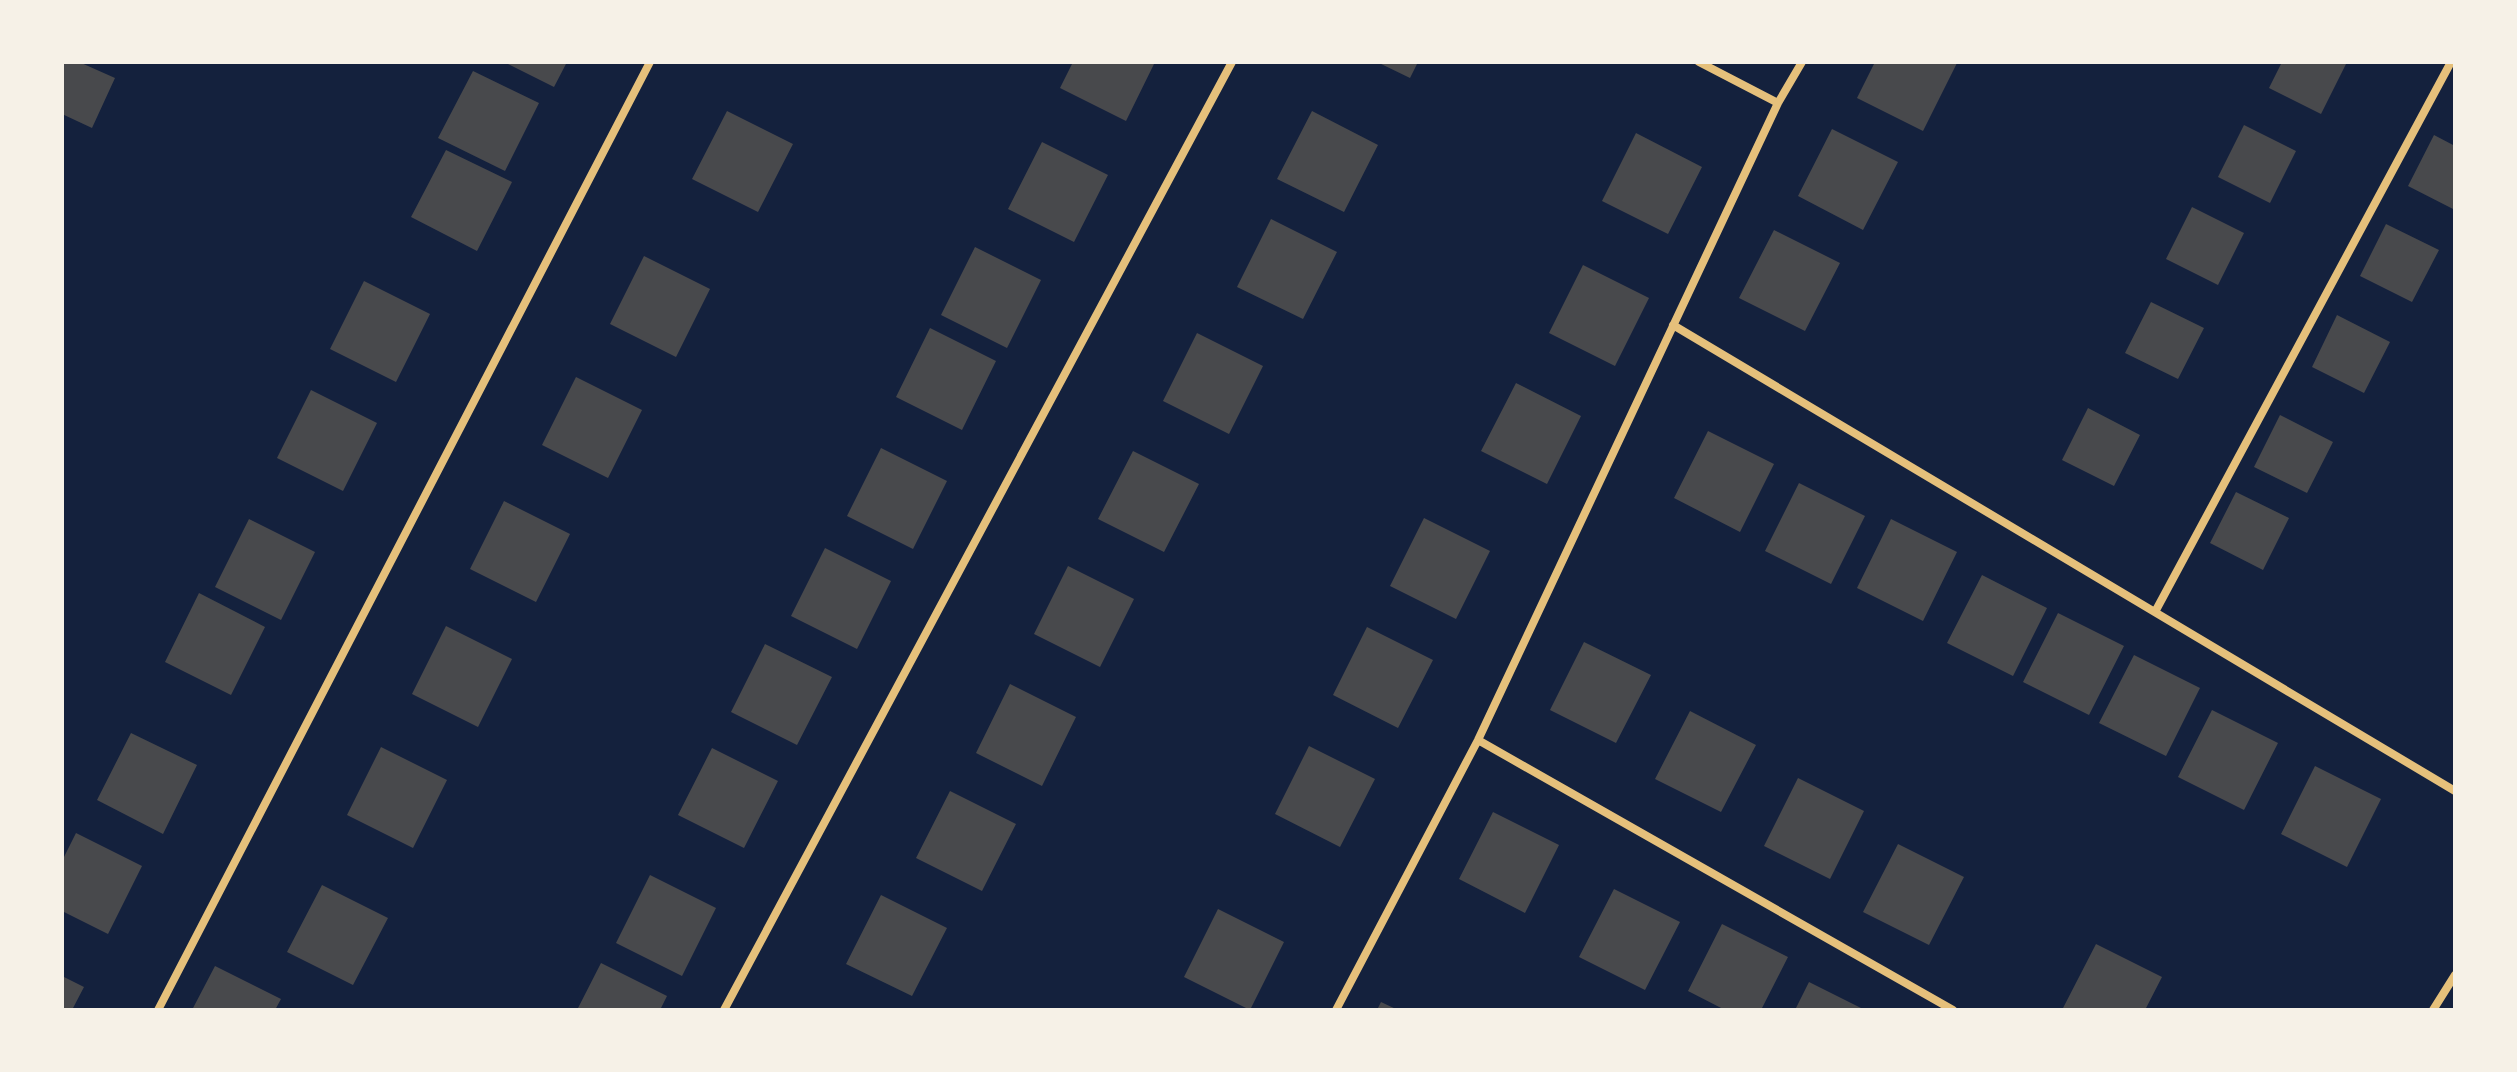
<svg xmlns="http://www.w3.org/2000/svg" width="2517" height="1072" font-family="'Work Sans',sans-serif">
<style>
.building{fill:#48494c}
.lines{fill:none;stroke-linecap:round;stroke-linejoin:round}
.minor{stroke:#e5c07b;stroke-width:8}
</style>
<rect width="100%" height="100%" fill="#14213d"/>
<!-- building -->
<path class="building" d="M 62,62 L 79,62 L 115,78 L 92,128 L 62,114 Z
M 504,62 L 567,62 L 554,87 Z
M 1073,62 L 1155,62 L 1126,121 L 1060,88 Z
M 1377,62 L 1418,62 L 1410,78 Z
M 1875,62 L 1957,63 L 1923,131 L 1857,98 Z
M 2282,62 L 2347,62 L 2321,114 L 2269,88 Z
M 473,71 L 539,103 L 505,171 L 438,138 Z
M 727,111 L 793,144 L 758,212 L 692,179 Z
M 1312,111 L 1378,145 L 1344,212 L 1277,179 Z
M 2244,125 L 2296,151 L 2270,203 L 2218,177 Z
M 1832,129 L 1898,162 L 1863,230 L 1798,196 Z
M 1636,133 L 1702,167 L 1668,234 L 1602,201 Z
M 2434,135 L 2455,146 L 2455,210 L 2408,186 Z
M 1042,142 L 1108,175 L 1074,242 L 1008,209 Z
M 446,150 L 512,182 L 477,251 L 411,217 Z
M 2192,207 L 2244,233 L 2218,285 L 2166,259 Z
M 1271,219 L 1337,252 L 1303,319 L 1237,287 Z
M 2386,224 L 2439,250 L 2412,302 L 2360,276 Z
M 1774,230 L 1840,263 L 1805,331 L 1739,298 Z
M 975,247 L 1041,280 L 1007,348 L 941,315 Z
M 644,256 L 710,289 L 676,357 L 610,324 Z
M 1583,265 L 1649,298 L 1615,366 L 1549,333 Z
M 364,281 L 430,314 L 396,382 L 330,349 Z
M 2151,302 L 2204,328 L 2178,379 L 2125,353 Z
M 2337,315 L 2390,342 L 2364,393 L 2312,367 Z
M 930,328 L 996,361 L 962,430 L 896,397 Z
M 1197,333 L 1263,366 L 1229,434 L 1163,401 Z
M 576,377 L 642,410 L 608,478 L 542,445 Z
M 1516,383 L 1581,416 L 1547,484 L 1481,451 Z
M 311,390 L 377,423 L 343,491 L 277,458 Z
M 2088,408 L 2140,435 L 2114,486 L 2062,460 Z
M 2280,415 L 2333,442 L 2307,493 L 2254,467 Z
M 1708,431 L 1774,464 L 1740,532 L 1674,498 Z
M 881,448 L 947,481 L 913,549 L 847,516 Z
M 1133,451 L 1199,484 L 1164,552 L 1098,519 Z
M 1799,483 L 1865,516 L 1831,584 L 1765,551 Z
M 2236,492 L 2289,518 L 2263,570 L 2210,543 Z
M 504,501 L 570,534 L 536,602 L 470,569 Z
M 1424,518 L 1490,551 L 1456,619 L 1390,586 Z
M 249,519 L 315,552 L 281,620 L 215,587 Z
M 1891,519 L 1957,552 L 1923,621 L 1857,588 Z
M 825,548 L 891,581 L 857,649 L 791,616 Z
M 1068,566 L 1134,599 L 1100,667 L 1034,634 Z
M 1982,575 L 2047,608 L 2013,676 L 1947,643 Z
M 199,593 L 265,627 L 231,695 L 165,662 Z
M 2058,613 L 2124,646 L 2089,715 L 2023,682 Z
M 446,626 L 512,659 L 478,727 L 412,694 Z
M 1367,627 L 1433,660 L 1398,728 L 1333,695 Z
M 1584,642 L 1651,675 L 1616,743 L 1550,710 Z
M 765,644 L 832,677 L 797,745 L 731,712 Z
M 2134,655 L 2200,688 L 2166,756 L 2099,723 Z
M 1010,684 L 1076,717 L 1042,786 L 976,753 Z
M 2212,710 L 2278,743 L 2244,810 L 2178,777 Z
M 1690,711 L 1756,745 L 1721,812 L 1655,779 Z
M 131,733 L 197,765 L 163,834 L 97,800 Z
M 1309,746 L 1375,779 L 1340,847 L 1275,814 Z
M 381,747 L 447,780 L 413,848 L 347,815 Z
M 712,748 L 778,781 L 744,848 L 678,815 Z
M 2315,766 L 2381,799 L 2347,867 L 2281,834 Z
M 1798,778 L 1864,811 L 1830,879 L 1764,846 Z
M 950,791 L 1016,824 L 982,891 L 916,858 Z
M 1493,812 L 1559,845 L 1525,913 L 1459,879 Z
M 76,833 L 142,866 L 108,934 L 62,911 L 62,861 Z
M 1898,844 L 1964,877 L 1929,945 L 1863,912 Z
M 650,875 L 716,908 L 682,976 L 616,943 Z
M 322,885 L 388,918 L 353,985 L 287,952 Z
M 1614,889 L 1680,922 L 1645,990 L 1579,957 Z
M 881,895 L 947,928 L 912,996 L 846,964 Z
M 1218,909 L 1284,942 L 1250,1010 L 1184,977 Z
M 1722,924 L 1788,957 L 1761,1010 L 1725,1010 L 1688,991 Z
M 2096,944 L 2162,977 L 2145,1010 L 2062,1010 Z
M 601,963 L 667,996 L 660,1010 L 577,1010 Z
M 215,966 L 281,999 L 275,1010 L 192,1010 Z
M 62,976 L 84,987 L 72,1010 L 62,1010 Z
M 1809,982 L 1865,1010 L 1795,1010 Z
M 1381,1002 L 1398,1010 L 1377,1010 Z"/>
<g class="lines">
<!-- minor -->
<path class="minor" d="M 1699,62 L 1778,103
M 1673,325 L 2455,791
M 2155,612 L 2451,62
M 1478,740 L 1953,1010
M 158,1010 L 650,62
M 724,1010 L 1232,62
M 1336,1010 L 1478,740 L 1778,103 L 1802,62
M 2433,1010 L 2455,975"/>
</g>
<!-- border -->
<rect width="2517" height="1072" fill="none" stroke="#f6f1e7" stroke-width="128"/>
</svg>
